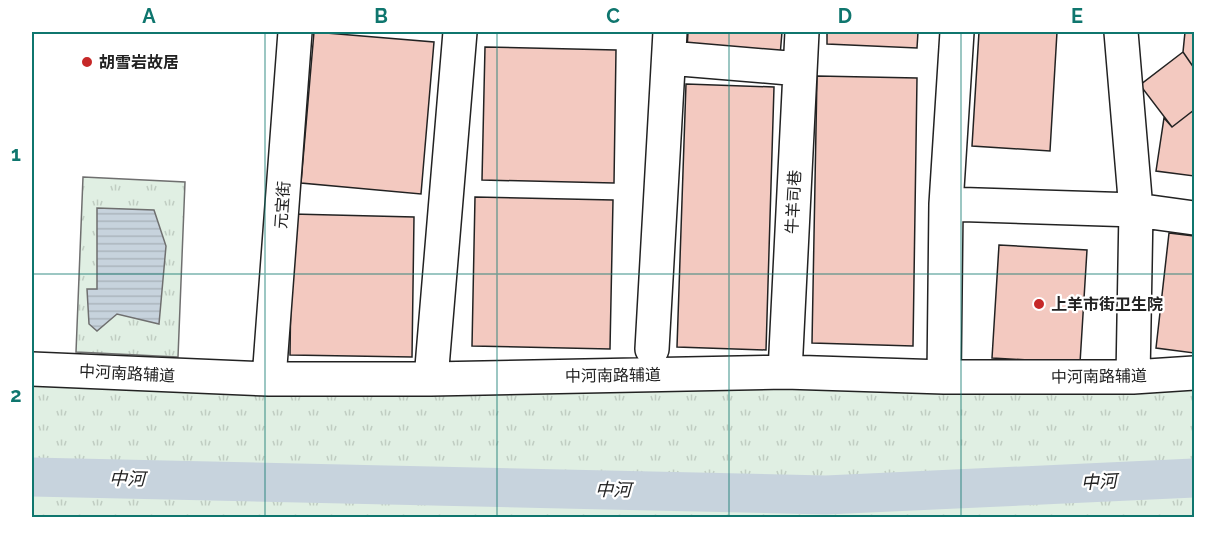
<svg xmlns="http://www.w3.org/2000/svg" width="1226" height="549" font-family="Raleway,'Noto Sans SC',sans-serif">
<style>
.grass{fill:url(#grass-tufts);stroke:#6f6f6f;stroke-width:1.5}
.water{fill:url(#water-rules);stroke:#6f6f6f;stroke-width:1.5}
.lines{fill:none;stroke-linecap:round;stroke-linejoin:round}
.canal{stroke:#c7d3dd;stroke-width:39}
.building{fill:#f3c9c0;stroke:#222;stroke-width:1.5}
.minor-casing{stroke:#222;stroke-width:36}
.minor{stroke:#fff;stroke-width:33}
.grid{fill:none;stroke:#0f766e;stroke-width:1.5;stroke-opacity:0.55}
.poi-dot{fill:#c62828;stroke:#fff;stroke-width:2}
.labels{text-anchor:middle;stroke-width:4.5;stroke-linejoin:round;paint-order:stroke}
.poi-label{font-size:16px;font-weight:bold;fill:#222;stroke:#fff;text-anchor:start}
.street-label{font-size:16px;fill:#222;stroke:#fff}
.water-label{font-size:18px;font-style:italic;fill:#222;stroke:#fff}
.neatline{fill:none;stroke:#0f766e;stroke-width:2}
.grid-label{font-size:20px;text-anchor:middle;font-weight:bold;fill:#0f766e}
</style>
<defs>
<pattern id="grass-tufts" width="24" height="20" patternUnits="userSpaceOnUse" patternTransform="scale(1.5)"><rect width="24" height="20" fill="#e0efe3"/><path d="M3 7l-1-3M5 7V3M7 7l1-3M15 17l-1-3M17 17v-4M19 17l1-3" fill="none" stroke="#c0cdc2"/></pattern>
<pattern id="water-rules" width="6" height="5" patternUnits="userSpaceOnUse" patternTransform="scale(1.5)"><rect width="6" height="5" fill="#c7d3dd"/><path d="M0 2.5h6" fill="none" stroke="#abb5bd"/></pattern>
</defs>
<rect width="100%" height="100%" fill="#fff"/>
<!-- grass -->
<path class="grass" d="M 83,177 L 185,182 L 178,357 L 76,352 Z
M 1194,367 L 1194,468 L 824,486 L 32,469 L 32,369 Z
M 32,492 L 832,510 L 1194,493 L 1194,517 L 32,518 Z"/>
<!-- water -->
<path class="water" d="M 97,208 L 154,210 L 166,246 L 159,324 L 117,314 L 97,331 L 89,324 L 87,289 L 97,289 Z"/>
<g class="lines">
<!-- canal -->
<path class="canal" d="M 32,477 L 826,495 L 1194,478"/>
</g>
<!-- building -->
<path class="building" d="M 314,32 L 434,42 L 421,194 L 301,183 Z
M 688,32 L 782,32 L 780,56 L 687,50 Z
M 827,32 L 918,32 L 917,48 L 827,44 Z
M 979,32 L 1057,32 L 1050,151 L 972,146 Z
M 1185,32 L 1194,32 L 1194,68 L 1183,52 Z
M 485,47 L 616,50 L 614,183 L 482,180 Z
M 1183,52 L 1194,68 L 1194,110 L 1172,127 L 1140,85 Z
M 817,76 L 917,78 L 913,346 L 812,343 Z
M 686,84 L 774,87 L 766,350 L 677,347 Z
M 1194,110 L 1194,176 L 1156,171 L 1164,118 L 1172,127 Z
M 475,197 L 613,200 L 610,349 L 472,346 Z
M 292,214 L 414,217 L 412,357 L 290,355 Z
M 1169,233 L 1194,236 L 1194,353 L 1156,348 Z
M 999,245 L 1087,250 L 1080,363 L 992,358 Z"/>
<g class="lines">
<defs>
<path id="minor" d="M 1121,32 L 1136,210 L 1194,218
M 669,58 L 800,69
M 946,204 L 1136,210 L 1133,377
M 652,349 L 670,32
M 32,369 L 269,379 L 431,379 L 785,372 L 944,377 L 1133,377 L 1194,373
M 785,372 L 802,32
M 944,377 L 946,204 L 957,32
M 269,379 L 295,32
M 431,379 L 460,32"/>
</defs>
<!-- minor casing -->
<use href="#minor" class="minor-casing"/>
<!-- minor -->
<use href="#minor" class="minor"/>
</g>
<!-- grid -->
<path class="grid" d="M 265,32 L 265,518M 497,32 L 497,518M 729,32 L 729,518M 961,32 L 961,518M 32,274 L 1194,274"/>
<!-- markers -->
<g class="poi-dot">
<circle cx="87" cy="62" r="6"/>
<circle cx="1039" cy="304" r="6"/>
</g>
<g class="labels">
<!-- poi labels -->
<g class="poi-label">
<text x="99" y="68">胡雪岩故居</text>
<text x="1051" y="310">上羊市街卫生院</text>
</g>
<!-- street labels -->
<g class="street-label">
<text transform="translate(793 202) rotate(-87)" y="6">牛羊司巷</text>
<text transform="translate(282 205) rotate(-86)" y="6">元宝街</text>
<text transform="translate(127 373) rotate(3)" y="6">中河南路辅道</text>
<text transform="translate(613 375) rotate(-1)" y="6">中河南路辅道</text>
<text transform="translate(1099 376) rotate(-1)" y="6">中河南路辅道</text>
</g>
<!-- water labels -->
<g class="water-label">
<text transform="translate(127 479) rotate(1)" y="6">中河</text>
<text transform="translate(1099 482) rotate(-3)" y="6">中河</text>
<text transform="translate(613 490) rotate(1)" y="6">中河</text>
</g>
</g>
<!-- border -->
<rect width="1226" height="549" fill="none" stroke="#ffffff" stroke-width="66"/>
<rect x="33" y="33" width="1160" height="483" class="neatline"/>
<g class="grid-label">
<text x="149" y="23">A</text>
<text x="381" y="23">B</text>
<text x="613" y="23">C</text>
<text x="845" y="23">D</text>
<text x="1077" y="23">E</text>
<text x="16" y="161">1</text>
<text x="16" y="402">2</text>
</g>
</svg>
